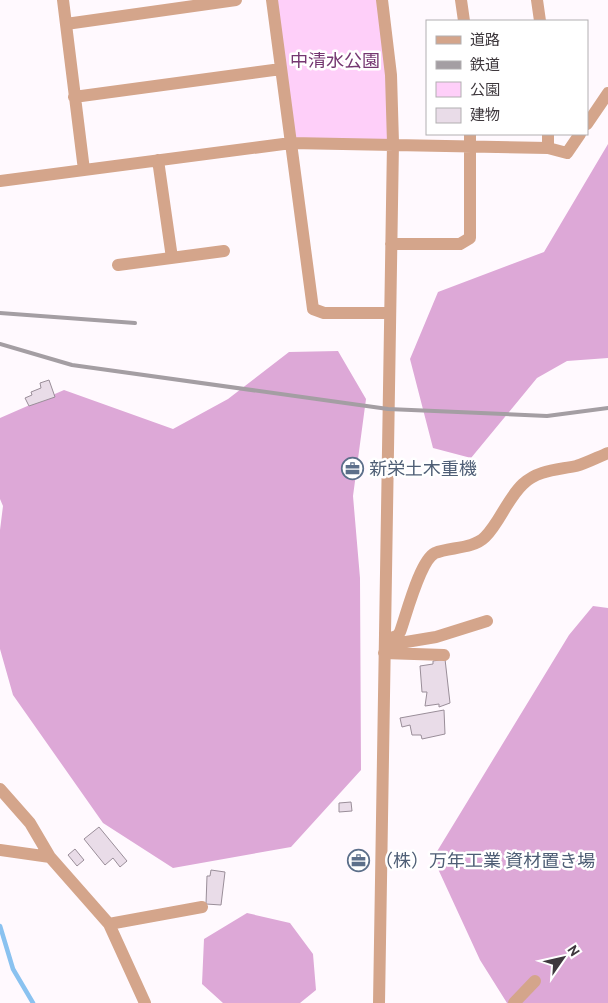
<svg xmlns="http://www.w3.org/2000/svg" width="608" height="1003" font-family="Overpass,'Noto Sans JP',sans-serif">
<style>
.green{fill:#fecff9}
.forest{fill:#dda8d7}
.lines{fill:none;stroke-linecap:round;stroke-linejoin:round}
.stream{stroke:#8ac2f0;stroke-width:4.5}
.building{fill:#e9dce8;stroke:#9a8e99}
.minor{stroke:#d4a58b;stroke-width:12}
.rail{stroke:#a49ea3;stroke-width:4}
.labels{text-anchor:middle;stroke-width:5;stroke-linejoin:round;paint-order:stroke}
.park-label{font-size:18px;fill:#753771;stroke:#fff}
.service-label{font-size:18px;fill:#4e5e75;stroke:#fff;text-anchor:start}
</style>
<rect width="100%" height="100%" fill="#fff9fe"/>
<!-- green -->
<path class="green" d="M 272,0 L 382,0 L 393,143 L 291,143 Z"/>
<!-- forest -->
<path class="forest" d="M 608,144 L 608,358 L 567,361 L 537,378 L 471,458 L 433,448 L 410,359 L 438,292 L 544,252 Z
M 338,351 L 366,399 L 353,496 L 360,578 L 361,770 L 291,847 L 173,868 L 103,823 L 13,695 L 0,649 L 0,530 L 3,506 L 0,499 L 0,418 L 64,390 L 173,429 L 228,399 L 289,352 Z
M 593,606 L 608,608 L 608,1003 L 507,1003 L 480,960 L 433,858 L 569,635 Z
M 247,913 L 290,923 L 313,954 L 316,990 L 300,1003 L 223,1003 L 202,984 L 204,939 Z"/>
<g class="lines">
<!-- stream -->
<path class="stream" d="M 0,926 L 13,969 L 33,1003"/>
</g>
<!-- building -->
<path class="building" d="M 49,380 L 55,397 L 29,406 L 25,398 L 32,395 L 31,392 L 41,388 L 40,383 Z
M 445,659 L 450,703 L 439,707 L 439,704 L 425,706 L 427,692 L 422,692 L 420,666 L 433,664 L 433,661 Z
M 444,710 L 445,734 L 422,739 L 421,735 L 412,735 L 410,725 L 402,727 L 400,718 Z
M 351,802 L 352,811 L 339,812 L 339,803 Z
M 99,827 L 127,861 L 120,867 L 113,858 L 105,865 L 84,839 Z
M 75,849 L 84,860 L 77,866 L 68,855 Z
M 211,870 L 225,872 L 221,905 L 206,904 L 207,876 L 210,876 Z"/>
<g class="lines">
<!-- minor -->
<path class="minor" d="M 63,0 L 84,170
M 272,0 L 313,309 L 324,313 L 389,313
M 461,0 L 464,21
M 537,0 L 540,21
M 66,24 L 236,0
M 74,97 L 281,69
M 587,124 L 608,93
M 548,148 L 548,134
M 158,160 L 172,258
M 0,181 L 291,143 L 548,148 L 567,153 L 580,134
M 391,244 L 460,244 L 470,238 L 470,134
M 118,265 L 224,251
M 385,640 L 397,636 L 400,632 C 406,616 420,560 435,553 C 450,547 473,549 485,537 C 500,522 507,499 523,484 C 538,470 557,470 576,466 C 587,463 598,457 608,453
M 388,645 L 436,637 L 487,621
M 384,653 L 444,655
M 0,789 L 30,823 L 50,857 L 109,924 L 145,1003
M 0,850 L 50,857
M 109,924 L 202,907
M 379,1003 L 393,143 L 391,75 L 382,0
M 514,1003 L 535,981"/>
<!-- rail -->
<path class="rail" d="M 0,313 L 135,323
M 0,344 L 72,365 L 388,409 L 547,416 L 608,408"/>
</g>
<!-- icons -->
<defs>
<symbol id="office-ring" viewBox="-11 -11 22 22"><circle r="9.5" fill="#fff" stroke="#5c6f8a" stroke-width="1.5"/><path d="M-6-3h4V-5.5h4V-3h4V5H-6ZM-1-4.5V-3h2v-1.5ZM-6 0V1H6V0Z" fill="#5c6f8a"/></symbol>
</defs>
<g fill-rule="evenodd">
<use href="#office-ring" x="340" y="456" width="25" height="25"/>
<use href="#office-ring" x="346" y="848" width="25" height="25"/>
</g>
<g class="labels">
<!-- park labels -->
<g class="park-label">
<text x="335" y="67">中清水公園</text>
</g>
<!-- service labels -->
<g class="service-label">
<text x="369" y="475">新栄土木重機</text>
<text x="375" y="867">（株）万年工業 資材置き場</text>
</g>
</g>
<!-- legend -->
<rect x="426" y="20" width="162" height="115" fill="#ffffff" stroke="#b2afb1"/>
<rect x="436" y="36" width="25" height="8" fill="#d4a58b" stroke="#b2afb1"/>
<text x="470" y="45" font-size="15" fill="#3e383d">道路</text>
<rect x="436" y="61" width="25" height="8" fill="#a49ea3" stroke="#b2afb1"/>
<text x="470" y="70" font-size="15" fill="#3e383d">鉄道</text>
<rect x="436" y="82" width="25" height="15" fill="#fecff9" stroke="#b2afb1"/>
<text x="470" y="95" font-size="15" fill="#3e383d">公園</text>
<rect x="436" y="108" width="25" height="15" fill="#e9dce8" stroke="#b2afb1"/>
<text x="470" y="120" font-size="15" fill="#3e383d">建物</text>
<!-- north arrow -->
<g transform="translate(563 958) rotate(56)" stroke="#ffffff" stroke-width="4" paint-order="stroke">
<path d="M0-4L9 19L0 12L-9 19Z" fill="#3e383d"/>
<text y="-8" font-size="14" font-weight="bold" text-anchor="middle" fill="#3e383d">N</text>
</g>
</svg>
